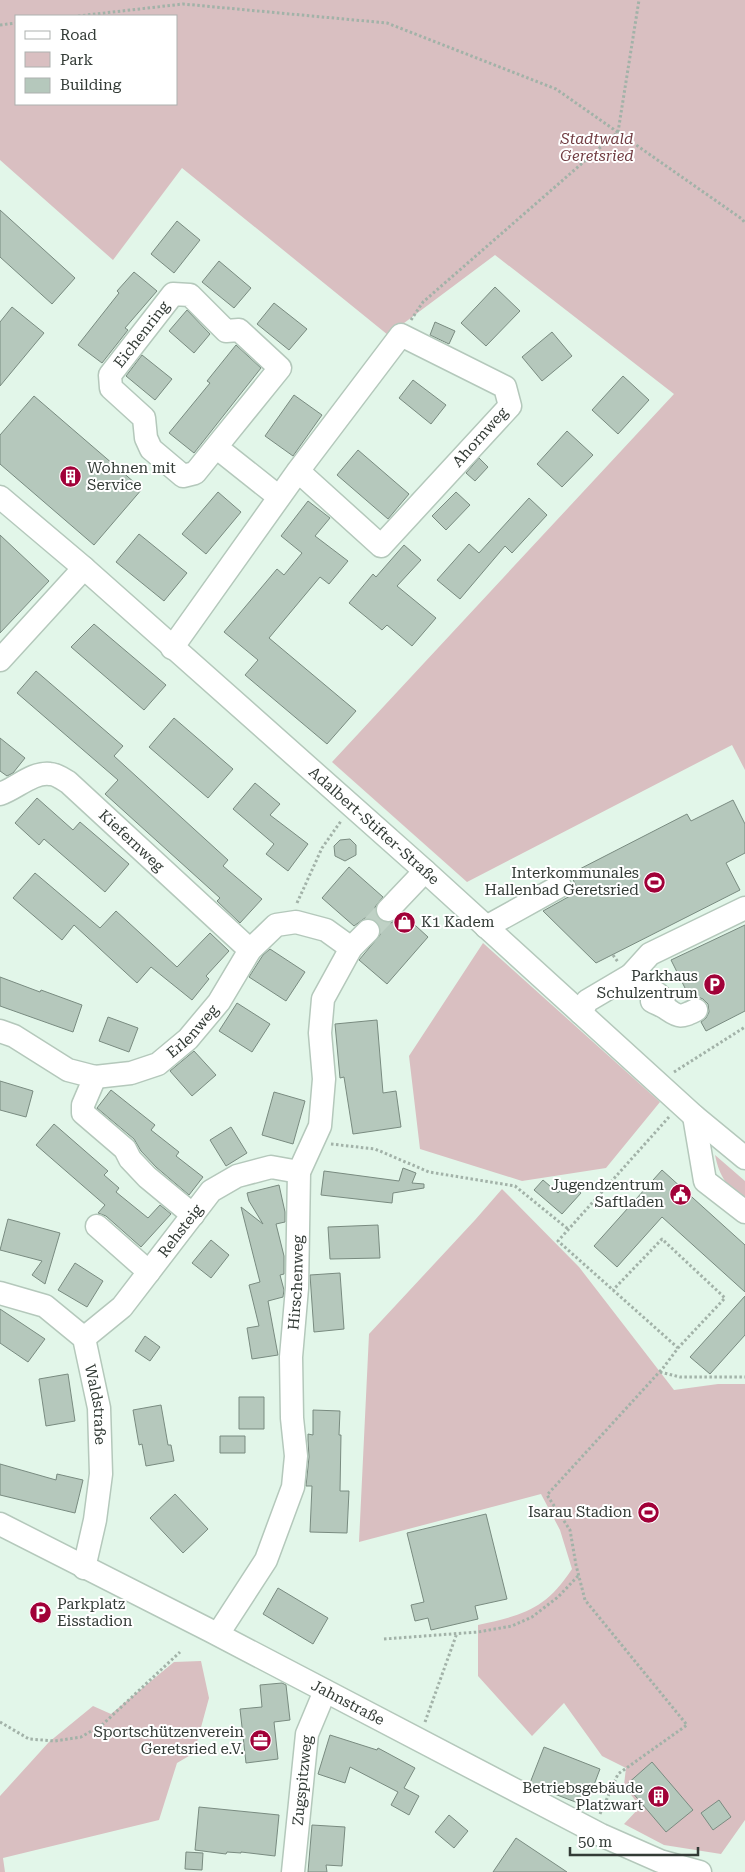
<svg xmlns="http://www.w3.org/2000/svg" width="745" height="1872" font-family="'Roboto Serif',serif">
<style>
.green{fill:#d9bfc1;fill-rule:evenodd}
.building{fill:#b5c8bc;stroke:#798b80}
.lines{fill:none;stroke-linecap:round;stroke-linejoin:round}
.minor-tunnel{stroke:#bfd1c5;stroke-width:22;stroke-dasharray:22 11;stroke-linecap:butt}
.minor-casing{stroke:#b4c8bb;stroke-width:25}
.path{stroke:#a2b2a8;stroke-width:3;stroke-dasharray:2.5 2.5;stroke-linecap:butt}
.minor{stroke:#fff;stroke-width:22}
.labels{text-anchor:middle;stroke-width:4;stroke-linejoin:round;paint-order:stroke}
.park-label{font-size:15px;font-style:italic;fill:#713c42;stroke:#fff}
.street-label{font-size:15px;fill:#333b36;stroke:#fff}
.poi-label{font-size:15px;fill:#333b36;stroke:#fff;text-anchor:end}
</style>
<rect width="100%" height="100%" fill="#e2f6e9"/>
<!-- green -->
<path class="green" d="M 0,0 L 745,0 L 745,770 L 732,745 L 467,882 L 332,762 L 674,394 L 495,255 L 388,335 L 182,168 L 113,260 L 0,160 ZM 16,16 L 176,16 L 176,104 L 16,104 Z
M 483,943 L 660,1102 L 606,1168 L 522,1181 L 420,1149 L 409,1056 Z
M 715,1155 L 745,1181 L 745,1200 C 727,1185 720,1179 715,1155 Z
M 502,1189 L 579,1267 L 674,1390 L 718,1384 L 745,1384 L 745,1820 L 721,1854 L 664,1845 L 624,1824 L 640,1807 L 624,1785 L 626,1768 L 602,1756 L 564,1703 L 532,1736 L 478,1676 L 478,1625 C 523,1615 545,1610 572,1569 L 560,1530 L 541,1494 L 359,1542 L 369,1334 L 475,1220 Z
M 201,1661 L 209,1698 L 194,1753 L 177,1763 L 159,1820 L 3,1858 L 5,1872 L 0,1872 L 0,1796 L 49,1742 L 93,1706 L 111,1714 L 174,1662 Z"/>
<!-- building -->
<path class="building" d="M 0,210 L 75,278 L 52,304 L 0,257 Z
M 177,221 L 200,240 L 174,273 L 151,254 Z
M 219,261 L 251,288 L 234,308 L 202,282 Z
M 134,272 L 157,291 L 125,328 L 128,330 L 102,363 L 78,345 L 119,293 L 117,291 Z
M 495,287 L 520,311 L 486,346 L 461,323 Z
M 274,303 L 307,329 L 289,350 L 257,324 Z
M 12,307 L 44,333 L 0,386 L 0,322 Z
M 187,310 L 210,334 L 194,353 L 169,331 Z
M 435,322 L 455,331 L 449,344 L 430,335 Z
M 552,332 L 572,356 L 542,381 L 522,357 Z
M 236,345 L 261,368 L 194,453 L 169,433 L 210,383 L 207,381 Z
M 142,355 L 172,379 L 155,400 L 126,376 Z
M 623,376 L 649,400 L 618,434 L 592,410 Z
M 413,380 L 446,405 L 431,424 L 399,398 Z
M 294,395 L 322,415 L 293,456 L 265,436 Z
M 34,396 L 142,489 L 94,545 L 0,464 L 0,435 Z
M 567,431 L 593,455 L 562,487 L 537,464 Z
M 358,450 L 409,494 L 388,519 L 337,475 Z
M 479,458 L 488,467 L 475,481 L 466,473 Z
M 218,492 L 241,512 L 206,554 L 182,534 Z
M 456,492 L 470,505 L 446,530 L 432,516 Z
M 529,498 L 547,515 L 512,553 L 505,546 L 460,599 L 437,580 L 469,544 L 479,553 Z
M 308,501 L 330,518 L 315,536 L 348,561 L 329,584 L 320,577 L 269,638 L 356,711 L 327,744 L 245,675 L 258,660 L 224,632 L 277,569 L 284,575 L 302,553 L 281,536 Z
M 139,534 L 187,573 L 164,601 L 116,562 Z
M 0,535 L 49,581 L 0,633 Z
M 404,545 L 421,560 L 397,586 L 436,618 L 412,646 L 387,625 L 382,630 L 349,603 L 373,574 L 376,577 Z
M 94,624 L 166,685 L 144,710 L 71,647 Z
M 36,671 L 123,746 L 114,756 L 228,860 L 223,866 L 262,899 L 240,923 L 217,901 L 220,898 L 105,794 L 118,780 L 17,693 Z
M 174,718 L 233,769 L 208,798 L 149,747 Z
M 0,738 L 25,758 L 13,773 L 7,776 L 0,771 Z
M 255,783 L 280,804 L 270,815 L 308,844 L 288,871 L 266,854 L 274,844 L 233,809 Z
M 37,798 L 73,830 L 80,822 L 129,864 L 105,892 L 44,839 L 39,845 L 15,823 Z
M 733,800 L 745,824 L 745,853 L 726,863 L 740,890 L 596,963 L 543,911 L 579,891 L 570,874 L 687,814 L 691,821 Z
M 350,839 L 356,845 L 356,855 L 345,861 L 335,856 L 334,846 L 340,840 Z
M 349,867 L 383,897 L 375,907 L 376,914 L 379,920 L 384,923 L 391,923 L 398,918 L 400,920 L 404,915 L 428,937 L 387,984 L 359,960 L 380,935 L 381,928 L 378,922 L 372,919 L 365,918 L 354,926 L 322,898 Z
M 35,873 L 100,928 L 116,911 L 177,967 L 210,933 L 229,951 L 206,976 L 209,979 L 192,1000 L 151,967 L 137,983 L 74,925 L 62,940 L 13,898 Z
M 745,925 L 745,1011 L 706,1031 L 701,1022 L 706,1018 L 709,1012 L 708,1004 L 703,999 L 698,997 L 690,998 L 671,960 Z
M 270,949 L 305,972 L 286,1001 L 249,977 L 263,955 Z
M 0,977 L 40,992 L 41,990 L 82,1005 L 73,1032 L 0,1006 Z
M 237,1003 L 270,1024 L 252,1052 L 219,1031 Z
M 108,1017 L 138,1028 L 129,1052 L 99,1041 Z
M 377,1020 L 383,1093 L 396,1091 L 401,1127 L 353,1134 L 344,1077 L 340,1078 L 335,1024 Z
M 194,1051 L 216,1075 L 192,1096 L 170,1071 Z
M 0,1081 L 33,1091 L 26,1117 L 0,1110 Z
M 111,1090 L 155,1125 L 151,1130 L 179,1152 L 176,1156 L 203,1177 L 189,1195 L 156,1167 L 141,1151 L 134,1139 L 97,1108 Z
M 274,1092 L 305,1101 L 293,1144 L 262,1135 Z
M 54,1124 L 108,1171 L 104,1175 L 119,1188 L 116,1192 L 148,1218 L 160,1205 L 171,1214 L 141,1247 L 106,1216 L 98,1213 L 105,1205 L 36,1145 Z
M 231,1127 L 247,1153 L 226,1166 L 210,1140 Z
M 403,1168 L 416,1173 L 412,1183 L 424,1184 L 424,1188 L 393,1193 L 392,1203 L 321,1195 L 324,1171 L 399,1181 Z
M 662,1170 L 745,1245 L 745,1292 L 662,1217 L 617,1267 L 594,1246 Z
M 543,1180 L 558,1193 L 568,1182 L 581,1193 L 562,1214 L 534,1190 Z
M 279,1185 L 285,1212 L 285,1222 L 276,1224 L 284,1256 L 284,1274 L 280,1275 L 284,1290 L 283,1297 L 268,1301 L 278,1355 L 252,1359 L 247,1328 L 259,1326 L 249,1285 L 260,1282 L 241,1207 L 263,1224 L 249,1201 L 247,1193 Z
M 8,1219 L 60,1233 L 45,1284 L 32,1275 L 42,1261 L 0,1250 Z
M 378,1225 L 380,1258 L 330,1259 L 328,1227 Z
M 211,1240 L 229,1255 L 211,1278 L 192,1263 Z
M 75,1263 L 103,1281 L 87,1307 L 58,1290 Z
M 340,1273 L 344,1329 L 314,1332 L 310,1275 Z
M 745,1296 L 745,1335 L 710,1374 L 690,1357 Z
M 0,1309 L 45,1339 L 28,1362 L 0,1343 Z
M 145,1336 L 160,1347 L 150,1361 L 135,1351 Z
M 68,1374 L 75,1421 L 46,1426 L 39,1379 Z
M 239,1397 L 264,1397 L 264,1429 L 239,1429 Z
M 161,1405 L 168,1445 L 171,1445 L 174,1461 L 146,1466 L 142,1444 L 139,1445 L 133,1410 Z
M 313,1410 L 340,1411 L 339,1435 L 341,1435 L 340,1491 L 349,1491 L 347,1533 L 310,1532 L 312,1486 L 306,1486 L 309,1457 L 308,1440 L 308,1434 L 313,1435 Z
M 220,1436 L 245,1436 L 245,1453 L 220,1453 Z
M 0,1464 L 56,1480 L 57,1474 L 83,1480 L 75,1513 L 0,1495 Z
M 175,1494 L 208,1529 L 183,1553 L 150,1518 Z
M 486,1514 L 507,1599 L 475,1606 L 478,1619 L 431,1630 L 428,1618 L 415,1621 L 411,1605 L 424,1602 L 407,1533 Z
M 278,1588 L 328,1618 L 313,1644 L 263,1614 Z
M 282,1683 L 286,1685 L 290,1720 L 274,1722 L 278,1759 L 246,1763 L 240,1709 L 262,1707 L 260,1685 Z
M 330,1735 L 377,1750 L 378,1748 L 415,1768 L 404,1788 L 419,1796 L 409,1815 L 391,1805 L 398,1792 L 350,1767 L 345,1783 L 318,1774 Z
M 544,1747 L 600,1769 L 586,1806 L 544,1790 L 530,1783 Z
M 652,1762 L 693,1810 L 666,1832 L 626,1785 Z
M 719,1800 L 731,1817 L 713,1830 L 701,1813 Z
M 199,1807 L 279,1815 L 275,1856 L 241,1852 L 241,1853 L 227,1852 L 226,1854 L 195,1850 Z
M 449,1815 L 468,1831 L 454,1848 L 435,1832 Z
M 312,1825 L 345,1827 L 342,1866 L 326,1865 L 327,1872 L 308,1872 Z
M 516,1838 L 567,1872 L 493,1872 Z
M 186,1852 L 203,1853 L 202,1870 L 185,1869 Z"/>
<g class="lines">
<!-- minor-tunnel -->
<path class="minor-tunnel" d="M 368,931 L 388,910"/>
<defs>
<g id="minor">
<path id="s1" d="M 216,447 L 195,473 L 183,476 L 151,449 L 146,438 L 144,418 L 111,388 L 110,375 L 173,294 L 190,295 L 226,331 L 239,330 L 280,368 L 216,447 L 279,497"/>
<path id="s2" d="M 0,497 L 84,568 L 425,871 L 694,1116 L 745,1158"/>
<path d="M 172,648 L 298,471 L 401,335 L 505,387 L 510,406 L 381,546 L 298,471"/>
<path d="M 0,660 L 84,568"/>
<path id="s3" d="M 0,794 C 17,788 32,772 50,774 C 56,774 63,779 68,782 L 250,950"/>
<path d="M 388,910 L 425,871"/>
<path d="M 486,927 L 560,886"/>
<path d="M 631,975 L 650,954 L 745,908"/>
<path d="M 652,1001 C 657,1004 662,1005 667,1009 C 680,1018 681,1017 696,1010"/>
<path d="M 581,1013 L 587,1001 L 631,975 C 636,979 640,984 645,987 C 655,992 662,994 665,1007"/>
<path id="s4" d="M 0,1031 L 14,1036 L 68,1070 L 95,1077 L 131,1073 L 158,1064 L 188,1039 L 219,1002 L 250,950 L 276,925 L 296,922 L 326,930 L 351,948"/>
<path d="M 95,1077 L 83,1105 L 83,1113 L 125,1149 L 130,1159 L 147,1177 L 193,1215"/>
<path d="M 694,1116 L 705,1181 L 745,1212"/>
<path d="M 97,1226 L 149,1272"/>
<path id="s5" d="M 0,1293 L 45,1306 L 84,1338 L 99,1408 L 101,1474 L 95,1520 L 84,1568"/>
<path id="s6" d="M 84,1338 L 122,1307 L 211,1191 L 237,1176 L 271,1167 L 299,1172"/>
<path id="s7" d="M 0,1524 L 211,1631 L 601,1835 L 660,1861 L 700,1872"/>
<path id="s8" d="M 218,1634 L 266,1560 L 293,1487 L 296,1456 L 292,1418 L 291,1357 L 297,1288 L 299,1172 L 320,1126 L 324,1079 L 320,1033 L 323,999 L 351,948 L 368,931"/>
<path id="s9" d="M 293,1872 L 307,1734 L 325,1691"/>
</g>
</defs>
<!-- minor casing -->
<use href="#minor" class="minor-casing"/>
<!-- path -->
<path class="path" d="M 78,16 L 183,4 L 387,23 L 556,89 L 742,219 L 745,223
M 0,25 L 16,23
M 411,320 L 423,302 L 618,132 L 639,0
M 297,903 L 322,848 L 341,821
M 613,955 L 618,962
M 674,1072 L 745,1027
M 669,1117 L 558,1241 L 678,1348
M 331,1144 L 375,1149 L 429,1172 L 515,1186 L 568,1229
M 660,1372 L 680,1377 L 745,1377
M 384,1639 L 478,1632 L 512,1626 L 532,1617 L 558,1597 L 578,1576
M 0,1722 L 29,1739 L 55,1741 L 81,1737 L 102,1725 L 180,1652
M 425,1722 L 457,1633
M 600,1814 L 618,1774 L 687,1725 L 585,1600 L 576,1565 L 570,1530 L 547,1495 L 663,1368 L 678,1348 L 725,1298 L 662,1239 L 613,1290"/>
<!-- minor -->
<use href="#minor" class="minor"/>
</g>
<!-- icons -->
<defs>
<symbol id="building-disc" viewBox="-11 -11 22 22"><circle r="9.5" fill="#a10138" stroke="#fff"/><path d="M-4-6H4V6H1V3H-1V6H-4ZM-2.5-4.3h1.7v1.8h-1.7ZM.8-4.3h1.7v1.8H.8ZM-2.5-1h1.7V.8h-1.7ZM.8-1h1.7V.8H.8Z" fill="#fff"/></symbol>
<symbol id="stadium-disc" viewBox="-11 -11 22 22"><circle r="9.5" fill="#a10138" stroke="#fff"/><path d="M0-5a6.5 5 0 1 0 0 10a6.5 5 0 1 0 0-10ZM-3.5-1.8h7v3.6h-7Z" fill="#fff"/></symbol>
<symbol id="shop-disc" viewBox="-11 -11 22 22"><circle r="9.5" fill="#a10138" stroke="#fff"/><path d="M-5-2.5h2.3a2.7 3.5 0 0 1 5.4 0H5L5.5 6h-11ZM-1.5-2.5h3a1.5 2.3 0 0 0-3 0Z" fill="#fff"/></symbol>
<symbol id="parking-disc" viewBox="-11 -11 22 22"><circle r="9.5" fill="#a10138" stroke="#fff"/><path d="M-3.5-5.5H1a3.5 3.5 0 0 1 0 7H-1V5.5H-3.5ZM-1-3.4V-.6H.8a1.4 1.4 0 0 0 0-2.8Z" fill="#fff"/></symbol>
<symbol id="civic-disc" viewBox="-11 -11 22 22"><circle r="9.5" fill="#a10138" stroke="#fff"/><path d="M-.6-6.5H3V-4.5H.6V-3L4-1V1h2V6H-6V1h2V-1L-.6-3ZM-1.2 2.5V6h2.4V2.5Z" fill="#fff"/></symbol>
<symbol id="office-disc" viewBox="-11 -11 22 22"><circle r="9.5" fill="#a10138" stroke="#fff"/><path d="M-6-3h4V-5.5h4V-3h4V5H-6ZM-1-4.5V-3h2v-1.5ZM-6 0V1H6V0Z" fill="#fff"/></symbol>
</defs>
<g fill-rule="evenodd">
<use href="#building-disc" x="58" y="464" width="25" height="25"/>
<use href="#stadium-disc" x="642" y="870" width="25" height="25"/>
<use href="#shop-disc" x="392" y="910" width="25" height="25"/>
<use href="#parking-disc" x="702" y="972" width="25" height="25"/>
<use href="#civic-disc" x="668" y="1182" width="25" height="25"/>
<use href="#stadium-disc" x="636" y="1500" width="25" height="25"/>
<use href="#parking-disc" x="28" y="1600" width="25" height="25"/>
<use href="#office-disc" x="248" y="1728" width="25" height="25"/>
<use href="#building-disc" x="646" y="1784" width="25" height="25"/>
</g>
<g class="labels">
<!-- park labels -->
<g class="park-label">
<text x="597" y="144">Stadtwald<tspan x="597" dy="17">Geretsried</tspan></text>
</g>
<!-- street labels -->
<g class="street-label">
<text dy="5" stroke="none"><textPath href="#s1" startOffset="229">Eichenring</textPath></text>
<text transform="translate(480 437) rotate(-48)" y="5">Ahornweg</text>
<text dy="5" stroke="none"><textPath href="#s2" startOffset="498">Adalbert-Stifter-Straße</textPath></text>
<text dy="5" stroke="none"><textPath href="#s3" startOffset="161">Kiefernweg</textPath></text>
<text dy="5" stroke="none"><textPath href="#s4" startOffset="219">Erlenweg</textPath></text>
<text dy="5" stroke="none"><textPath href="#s6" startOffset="145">Rehsteig</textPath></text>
<text dy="5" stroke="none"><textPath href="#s8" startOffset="371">Hirschenweg</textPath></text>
<text dy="5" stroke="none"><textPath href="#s5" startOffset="165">Waldstraße</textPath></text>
<text dy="5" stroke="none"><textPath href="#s7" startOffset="391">Jahnstraße</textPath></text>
<text dy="5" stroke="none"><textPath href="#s9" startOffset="92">Zugspitzweg</textPath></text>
</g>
<!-- poi labels -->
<g class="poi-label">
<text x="87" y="473" text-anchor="start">Wohnen mit<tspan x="87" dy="17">Service</tspan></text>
<text x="639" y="878">Interkommunales<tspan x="639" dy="17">Hallenbad Geretsried</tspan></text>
<text x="421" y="927" text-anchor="start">K1 Kadem</text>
<text x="698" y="981">Parkhaus<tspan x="698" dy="17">Schulzentrum</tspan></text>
<text x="664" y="1190">Jugendzentrum<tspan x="664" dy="17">Saftladen</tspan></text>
<text x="632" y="1517">Isarau Stadion</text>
<text x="57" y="1609" text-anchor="start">Parkplatz<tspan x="57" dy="17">Eisstadion</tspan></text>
<text x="244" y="1737">Sportschützenverein<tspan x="244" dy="17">Geretsried e.V.</tspan></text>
<text x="643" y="1793">Betriebsgebäude<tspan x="643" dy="17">Platzwart</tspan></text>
</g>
</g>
<!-- legend -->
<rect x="15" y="15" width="162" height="90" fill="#ffffff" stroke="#adb1af"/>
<rect x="25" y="31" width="25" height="8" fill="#ffffff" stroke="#adb1af"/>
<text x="60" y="40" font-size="15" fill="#333b36">Road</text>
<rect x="25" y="52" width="25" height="15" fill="#d9bfc1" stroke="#adb1af"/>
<text x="60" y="65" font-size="15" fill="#333b36">Park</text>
<rect x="25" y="78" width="25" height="15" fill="#b5c8bc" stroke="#adb1af"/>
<text x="60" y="90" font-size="15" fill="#333b36">Building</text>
<!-- scale -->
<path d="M570 1847v8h128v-8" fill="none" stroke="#333b36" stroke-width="2.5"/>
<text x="578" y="1847" font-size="15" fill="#333b36" stroke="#ffffff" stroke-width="4" paint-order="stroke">50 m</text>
</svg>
